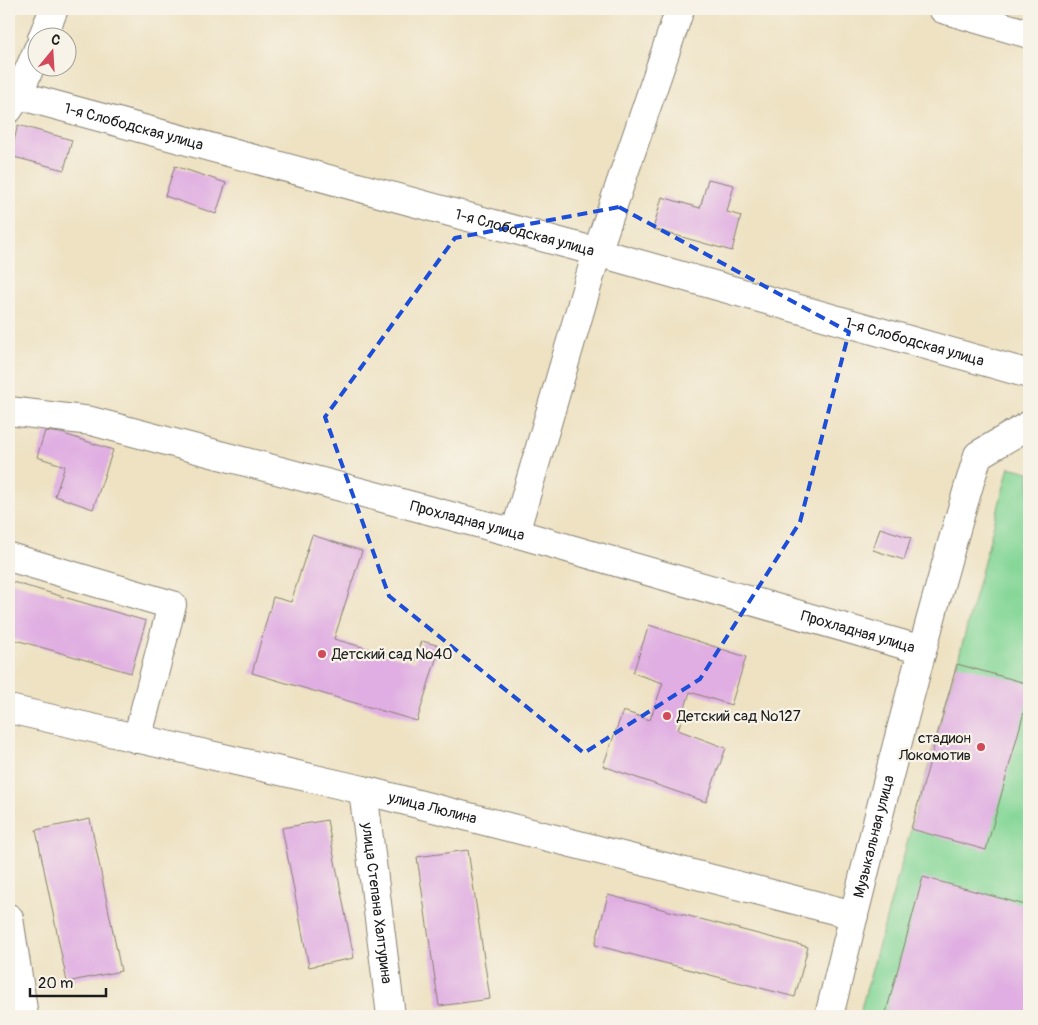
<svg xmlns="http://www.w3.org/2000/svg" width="1038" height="1025" font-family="Pangolin,sans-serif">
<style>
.green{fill:#86d798;stroke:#517a5a}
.building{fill:#e0aee2}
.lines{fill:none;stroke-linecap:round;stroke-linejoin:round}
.minor-casing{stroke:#857f70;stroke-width:30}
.minor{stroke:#fff;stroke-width:28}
.marked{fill:none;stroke:#1d4ed8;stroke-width:4;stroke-dasharray:10 6;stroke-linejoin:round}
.poi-dot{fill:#d1495b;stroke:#f7f3e8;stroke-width:2}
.labels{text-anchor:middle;stroke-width:4.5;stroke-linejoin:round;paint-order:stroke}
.street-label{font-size:15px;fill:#1c1c1c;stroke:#f7f3e8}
.poi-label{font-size:15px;fill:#1c1c1c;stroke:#f7f3e8;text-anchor:start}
</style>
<rect width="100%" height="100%" fill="#f7f3e8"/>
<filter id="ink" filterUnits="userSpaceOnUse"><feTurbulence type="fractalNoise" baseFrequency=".02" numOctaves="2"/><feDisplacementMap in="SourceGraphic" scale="10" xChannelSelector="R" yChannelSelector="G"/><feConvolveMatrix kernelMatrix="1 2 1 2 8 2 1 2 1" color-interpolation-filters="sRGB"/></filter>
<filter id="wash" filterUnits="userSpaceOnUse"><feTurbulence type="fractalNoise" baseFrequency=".0096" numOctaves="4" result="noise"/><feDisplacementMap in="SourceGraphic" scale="20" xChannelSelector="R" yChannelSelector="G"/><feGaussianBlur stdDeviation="1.12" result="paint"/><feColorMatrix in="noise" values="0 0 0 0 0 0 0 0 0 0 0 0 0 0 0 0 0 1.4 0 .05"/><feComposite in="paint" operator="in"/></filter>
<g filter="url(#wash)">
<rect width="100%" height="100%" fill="#eee2c3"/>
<!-- green -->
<path class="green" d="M 1009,467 L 1029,472 L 1029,1016 L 859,1016 L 957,664 Z"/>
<g id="blocks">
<!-- building -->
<path class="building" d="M 18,125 L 72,140 L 64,170 L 10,156 Z
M 175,166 L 226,183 L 216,214 L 165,196 Z
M 708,179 L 734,185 L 727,212 L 741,216 L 732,251 L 653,229 L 662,197 L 700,208 Z
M 45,431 L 61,433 L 113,450 L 93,509 L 55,496 L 65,466 L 37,457 Z
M 880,528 L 911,538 L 904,560 L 873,550 Z
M 312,535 L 362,551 L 334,639 L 415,662 L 422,641 L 440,646 L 417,721 L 252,673 L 273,597 L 291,602 Z
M 9,581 L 146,621 L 131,673 L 9,638 Z
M 649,625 L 746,657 L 731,705 L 690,692 L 678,730 L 726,748 L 706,802 L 603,766 L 623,711 L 650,720 L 663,683 L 633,673 Z
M 957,664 L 1029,684 L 1029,694 L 986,850 L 911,829 Z
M 90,819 L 121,971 L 67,982 L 36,830 Z
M 327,820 L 354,958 L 309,967 L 282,828 Z
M 468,850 L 490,999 L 439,1006 L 417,857 Z
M 923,877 L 1029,906 L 1029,1016 L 885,1016 Z
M 608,895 L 808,947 L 795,997 L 595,945 Z"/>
</g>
</g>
<g filter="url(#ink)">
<use href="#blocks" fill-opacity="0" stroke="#857f70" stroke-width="1"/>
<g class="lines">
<defs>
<g id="minor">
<path d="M 943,9 L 1029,34"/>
<path d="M 42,38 L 54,9"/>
<path id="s1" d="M 18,95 L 597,252 L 1029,374"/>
<path d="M 9,109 L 18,95 L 38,49"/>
<path id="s2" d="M 9,411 L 91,421 L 515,533 L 922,650"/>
<path d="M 515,533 L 597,252 L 680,9"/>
<path d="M 9,557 L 172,605 L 137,739"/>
<path id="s3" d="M 9,709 L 363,790 L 854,915"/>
<path id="s4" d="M 363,790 L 391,1016"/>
<path d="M 9,918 L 24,1016"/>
<path id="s5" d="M 829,1016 C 875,828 922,640 978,455 L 1029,425"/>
</g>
</defs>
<!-- minor casing -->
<use href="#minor" class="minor-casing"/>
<!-- minor -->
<use href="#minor" class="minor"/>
</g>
</g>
<!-- marked area -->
<path class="marked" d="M 619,207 L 849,332 L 800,522 L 700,679 L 584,753 L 389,596 L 325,417 L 455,238 Z"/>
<!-- markers -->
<g class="poi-dot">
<circle cx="322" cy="654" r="5"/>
<circle cx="667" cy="716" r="5"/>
<circle cx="981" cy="747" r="5"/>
</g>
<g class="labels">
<!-- street labels -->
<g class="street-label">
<text dy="5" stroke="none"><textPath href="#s1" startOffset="120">1-я Слободская улица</textPath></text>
<text dy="5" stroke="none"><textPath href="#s1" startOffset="525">1-я Слободская улица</textPath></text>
<text dy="5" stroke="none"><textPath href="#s1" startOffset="930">1-я Слободская улица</textPath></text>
<text dy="5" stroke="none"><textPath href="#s2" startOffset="472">Прохладная улица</textPath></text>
<text dy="5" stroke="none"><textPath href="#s2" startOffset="878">Прохладная улица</textPath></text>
<text dy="5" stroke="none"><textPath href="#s3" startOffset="435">улица Люлина</textPath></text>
<text dy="5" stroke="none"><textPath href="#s5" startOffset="185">Музыкальная улица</textPath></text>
<text dy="5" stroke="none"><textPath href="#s4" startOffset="114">улица Степана Халтурина</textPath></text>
</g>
<!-- poi labels -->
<g class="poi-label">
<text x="332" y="659">Детский сад №40</text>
<text x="677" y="721">Детский сад №127</text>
<text x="971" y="743" text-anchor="end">стадион<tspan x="971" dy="17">Локомотив</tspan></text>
</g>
</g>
<!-- margin -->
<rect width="1038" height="1025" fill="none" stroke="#f7f3e8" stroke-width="30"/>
<!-- north arrow -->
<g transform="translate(52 52) rotate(18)"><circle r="24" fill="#f7f3e8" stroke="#9f9d96"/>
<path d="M0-4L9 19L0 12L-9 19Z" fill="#d1495b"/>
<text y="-8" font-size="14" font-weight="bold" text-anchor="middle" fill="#1c1c1c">С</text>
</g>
<!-- scale -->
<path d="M30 988v8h76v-8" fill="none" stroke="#1c1c1c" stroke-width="2.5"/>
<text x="38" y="988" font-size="15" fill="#1c1c1c" stroke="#f7f3e8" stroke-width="4" paint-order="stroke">20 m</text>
</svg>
